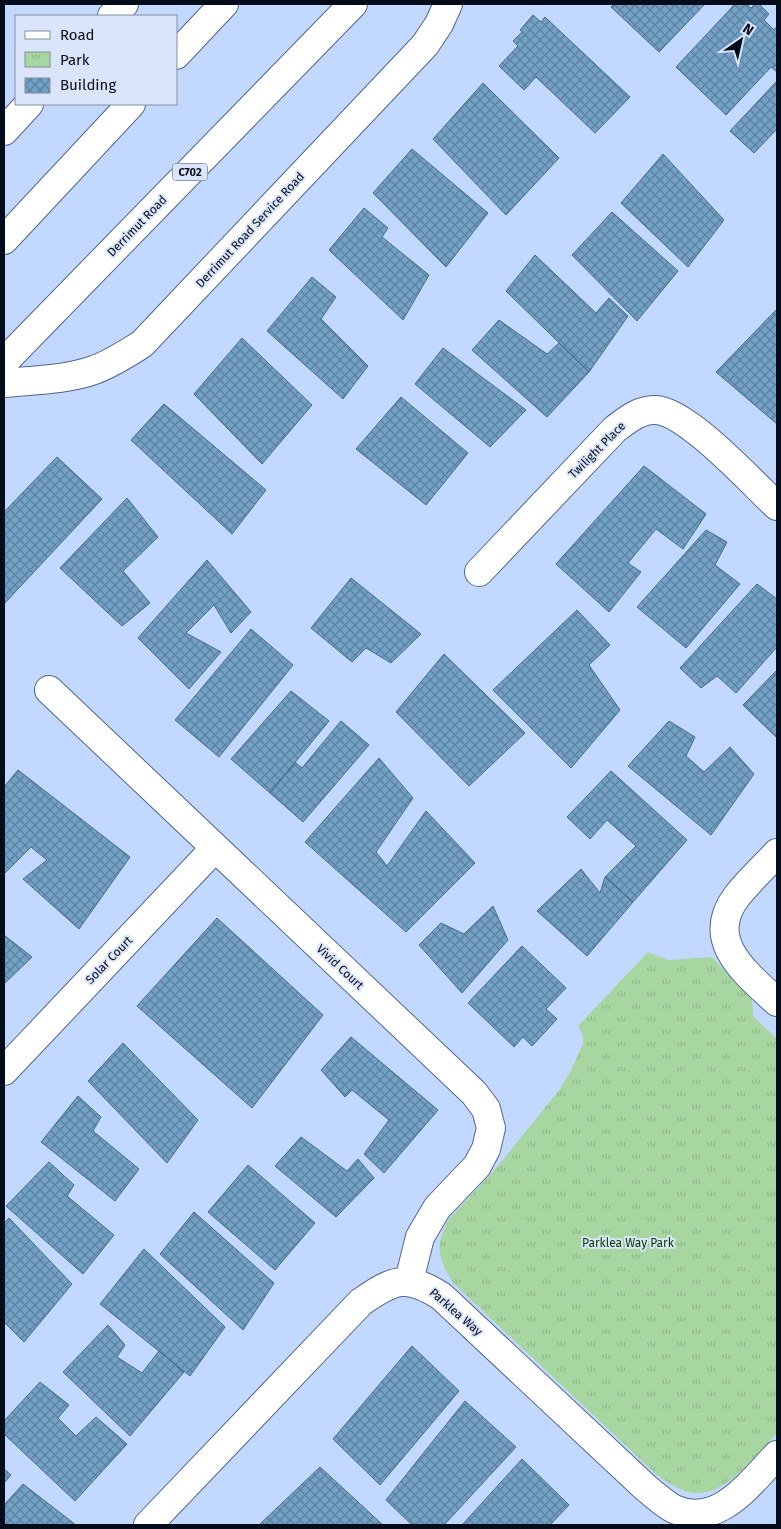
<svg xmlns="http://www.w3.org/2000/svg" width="781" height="1529" font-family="'Fira Sans',sans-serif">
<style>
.park{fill:url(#park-tufts)}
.building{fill:url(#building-cross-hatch);stroke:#416e90}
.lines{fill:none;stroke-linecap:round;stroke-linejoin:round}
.street-casing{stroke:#4f6690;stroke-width:30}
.highway-casing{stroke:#4f6690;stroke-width:30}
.street{stroke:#fff;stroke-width:28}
.highway{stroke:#fff;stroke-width:28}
.labels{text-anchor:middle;stroke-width:4;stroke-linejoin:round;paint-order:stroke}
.shield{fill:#dae5f9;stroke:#444c5e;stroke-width:1}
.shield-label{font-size:11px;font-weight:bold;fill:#040b1b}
.street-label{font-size:12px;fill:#040b1b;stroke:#dae5f9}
.park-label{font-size:12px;fill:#014400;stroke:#dae5f9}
</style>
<defs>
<pattern id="park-tufts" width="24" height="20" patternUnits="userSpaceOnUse" patternTransform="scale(1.25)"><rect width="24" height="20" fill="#a7d6a1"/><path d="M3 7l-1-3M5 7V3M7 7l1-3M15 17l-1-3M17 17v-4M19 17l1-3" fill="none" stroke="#8eb68a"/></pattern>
<pattern id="building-cross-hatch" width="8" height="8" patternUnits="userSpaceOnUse" patternTransform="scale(1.25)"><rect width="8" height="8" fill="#72a1c5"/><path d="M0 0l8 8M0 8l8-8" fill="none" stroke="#5b819f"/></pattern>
</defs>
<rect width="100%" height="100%" fill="#c3d8ff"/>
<!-- park -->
<path class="park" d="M 648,952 L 668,960 L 712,957 L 727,973 L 752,998 L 753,1016 L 777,1039 L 777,1433 C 756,1455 722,1502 688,1492 C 676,1488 667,1482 657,1475 L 455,1285 C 438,1261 434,1246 449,1219 L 498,1166 L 560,1089 L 571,1070 L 583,1044 L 583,1035 L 578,1026 Z"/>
<!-- building -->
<path class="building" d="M 614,4 L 705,4 L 659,52 L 611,7 Z
M 735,4 L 746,4 L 751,8 L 755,4 L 759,4 L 769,14 L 764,20 L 774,30 L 777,26 L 777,72 L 771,67 L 726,115 L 676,67 Z
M 533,15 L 541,22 L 545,17 L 630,97 L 595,133 L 536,77 L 524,90 L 499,66 L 518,46 L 513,41 L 522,32 L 520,30 Z
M 777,81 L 777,129 L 754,153 L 730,131 Z
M 483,83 L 559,158 L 506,215 L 433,139 Z
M 412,149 L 488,213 L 446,267 L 373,193 Z
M 663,154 L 724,220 L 688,267 L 621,203 Z
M 364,208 L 388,228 L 382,237 L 429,275 L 403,320 L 329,250 Z
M 612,212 L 678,271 L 637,321 L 572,255 Z
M 535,255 L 596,313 L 609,298 L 628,316 L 589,372 L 506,291 Z
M 312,277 L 336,297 L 321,319 L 368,366 L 343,399 L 267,331 Z
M 777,309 L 777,424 L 716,372 Z
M 499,320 L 547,354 L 559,343 L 589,372 L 547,417 L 472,350 Z
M 242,338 L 312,405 L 262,464 L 194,394 Z
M 443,348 L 526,410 L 490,447 L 415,384 Z
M 401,397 L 468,453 L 426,505 L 356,449 Z
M 164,404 L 266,490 L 232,534 L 131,440 Z
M 57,457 L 102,499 L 4,604 L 4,512 Z
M 644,466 L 706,514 L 683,549 L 656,529 L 628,563 L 641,572 L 609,612 L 556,564 Z
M 127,498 L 158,537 L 123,571 L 150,603 L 122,626 L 60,568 Z
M 706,530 L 727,542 L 715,565 L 740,584 L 686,648 L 637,607 Z
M 207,560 L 251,612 L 231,633 L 214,605 L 186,633 L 221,652 L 189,689 L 138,638 Z
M 351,578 L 421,634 L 391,663 L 366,648 L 352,662 L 311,628 Z
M 757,584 L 777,599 L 777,647 L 736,693 L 717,676 L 701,688 L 680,668 Z
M 577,610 L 610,645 L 589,665 L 620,710 L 571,768 L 493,690 Z
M 251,629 L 293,665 L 219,757 L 175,720 Z
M 444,654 L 525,733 L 469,786 L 396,712 Z
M 777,670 L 777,738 L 743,705 Z
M 291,691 L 329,721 L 270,793 L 231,759 Z
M 341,721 L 369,745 L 303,822 L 270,793 L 295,762 L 302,768 Z
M 669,721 L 695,737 L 686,756 L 704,772 L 730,747 L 754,774 L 711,835 L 628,766 Z
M 379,758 L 413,798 L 376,852 L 387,866 L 426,811 L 475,863 L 406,932 L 305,842 Z
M 18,770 L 130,857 L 79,929 L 23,879 L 47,860 L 31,847 L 4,874 L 4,787 Z
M 611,771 L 687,840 L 633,902 L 605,877 L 636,846 L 607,820 L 590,839 L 567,817 Z
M 581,869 L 600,893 L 605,877 L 633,902 L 587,956 L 537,911 Z
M 493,906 L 508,940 L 462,993 L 419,945 L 441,923 L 464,934 Z
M 217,918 L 323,1015 L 252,1108 L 137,1006 Z
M 4,935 L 32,957 L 4,984 Z
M 522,946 L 566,988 L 546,1009 L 557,1019 L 532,1046 L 523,1037 L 514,1047 L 468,1003 Z
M 351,1037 L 438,1110 L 384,1173 L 364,1154 L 389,1120 L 352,1090 L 345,1097 L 321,1070 Z
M 123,1043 L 198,1120 L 167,1163 L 88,1081 Z
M 78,1096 L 101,1117 L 93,1131 L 139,1169 L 115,1201 L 41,1142 Z
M 301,1137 L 347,1171 L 358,1159 L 374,1178 L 336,1217 L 275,1166 Z
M 49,1162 L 74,1185 L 67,1196 L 114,1235 L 83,1274 L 6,1206 Z
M 248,1165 L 315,1223 L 275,1270 L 208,1212 Z
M 194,1212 L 274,1283 L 243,1330 L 160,1254 Z
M 9,1218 L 72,1284 L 24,1342 L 4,1322 L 4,1223 Z
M 144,1249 L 225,1327 L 190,1376 L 100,1304 Z
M 108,1325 L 125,1345 L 117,1357 L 142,1373 L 159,1351 L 184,1372 L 130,1436 L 63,1372 Z
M 412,1346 L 459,1391 L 380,1485 L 333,1439 Z
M 40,1382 L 69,1405 L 58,1418 L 76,1436 L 96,1417 L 127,1444 L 75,1501 L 4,1434 L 4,1421 Z
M 465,1401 L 516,1447 L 444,1525 L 412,1525 L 386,1500 Z
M 522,1459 L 569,1505 L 550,1525 L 462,1525 Z
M 320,1467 L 383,1525 L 259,1525 Z
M 4,1469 L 11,1475 L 4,1483 Z
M 23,1484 L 76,1525 L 4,1525 L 4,1505 Z"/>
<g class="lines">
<defs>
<path id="street" d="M 112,16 L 124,4
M 4,131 L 29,104
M 4,383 C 33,380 66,380 94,370 C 111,364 126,354 142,344 L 425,45 L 439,24 L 448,4
M 479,572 L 615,429 C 627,420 640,409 656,410 C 688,412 752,483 777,506
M 49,690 L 474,1093 L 486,1109 L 491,1128 L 486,1149 L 477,1166 L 437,1208 L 420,1237 L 409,1281
M 777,853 C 764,867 749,881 737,896 C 703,941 746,973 777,1002
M 4,1071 L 215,848
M 148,1525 L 361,1302 C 394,1279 406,1274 441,1296 L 646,1488 C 655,1495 664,1504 674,1509 C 718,1529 750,1483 777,1455"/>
<path id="highway" d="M 176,55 L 224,4
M 4,240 L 131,104
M 4,362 L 353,4"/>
</defs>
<!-- street casing -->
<use href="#street" class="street-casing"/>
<!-- highway casing -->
<use href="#highway" class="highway-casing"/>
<!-- street -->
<use href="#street" class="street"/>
<!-- highway -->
<use href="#highway" class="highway"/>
</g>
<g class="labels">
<!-- shield labels -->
<rect class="shield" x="172.5" y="163.5" width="35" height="17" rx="4"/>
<g class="shield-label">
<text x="190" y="176">C702</text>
</g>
<!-- street labels -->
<g class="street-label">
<text transform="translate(137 226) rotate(-46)" y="4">Derrimut Road</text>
<text transform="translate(250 230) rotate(-47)" y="4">Derrimut Road Service Road</text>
<text transform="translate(597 450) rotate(-45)" y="4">Twilight Place</text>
<text transform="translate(109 960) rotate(-46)" y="4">Solar Court</text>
<text transform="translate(340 967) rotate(43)" y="4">Vivid Court</text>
<text transform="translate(456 1312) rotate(41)" y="4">Parklea Way</text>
</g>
<!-- park labels -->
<g class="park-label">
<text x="628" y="1247">Parklea Way Park</text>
</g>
</g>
<!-- border -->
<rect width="781" height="1529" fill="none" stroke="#040b1b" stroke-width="10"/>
<!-- legend -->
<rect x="15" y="15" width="162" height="90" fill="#dae5f9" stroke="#848ea0"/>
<rect x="25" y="31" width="25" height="8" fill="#ffffff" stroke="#848ea0"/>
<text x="60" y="40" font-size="15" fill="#040b1b">Road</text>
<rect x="25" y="52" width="25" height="15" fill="url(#park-tufts)" stroke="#848ea0"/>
<text x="60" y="65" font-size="15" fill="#040b1b">Park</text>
<rect x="25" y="78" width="25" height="15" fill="url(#building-cross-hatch)" stroke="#848ea0"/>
<text x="60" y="90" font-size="15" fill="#040b1b">Building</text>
<!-- north arrow -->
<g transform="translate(741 40) rotate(34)" stroke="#dae5f9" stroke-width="4" paint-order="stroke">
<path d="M0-4L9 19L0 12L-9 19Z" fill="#040b1b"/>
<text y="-8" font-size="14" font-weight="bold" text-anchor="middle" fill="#040b1b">N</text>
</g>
</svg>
